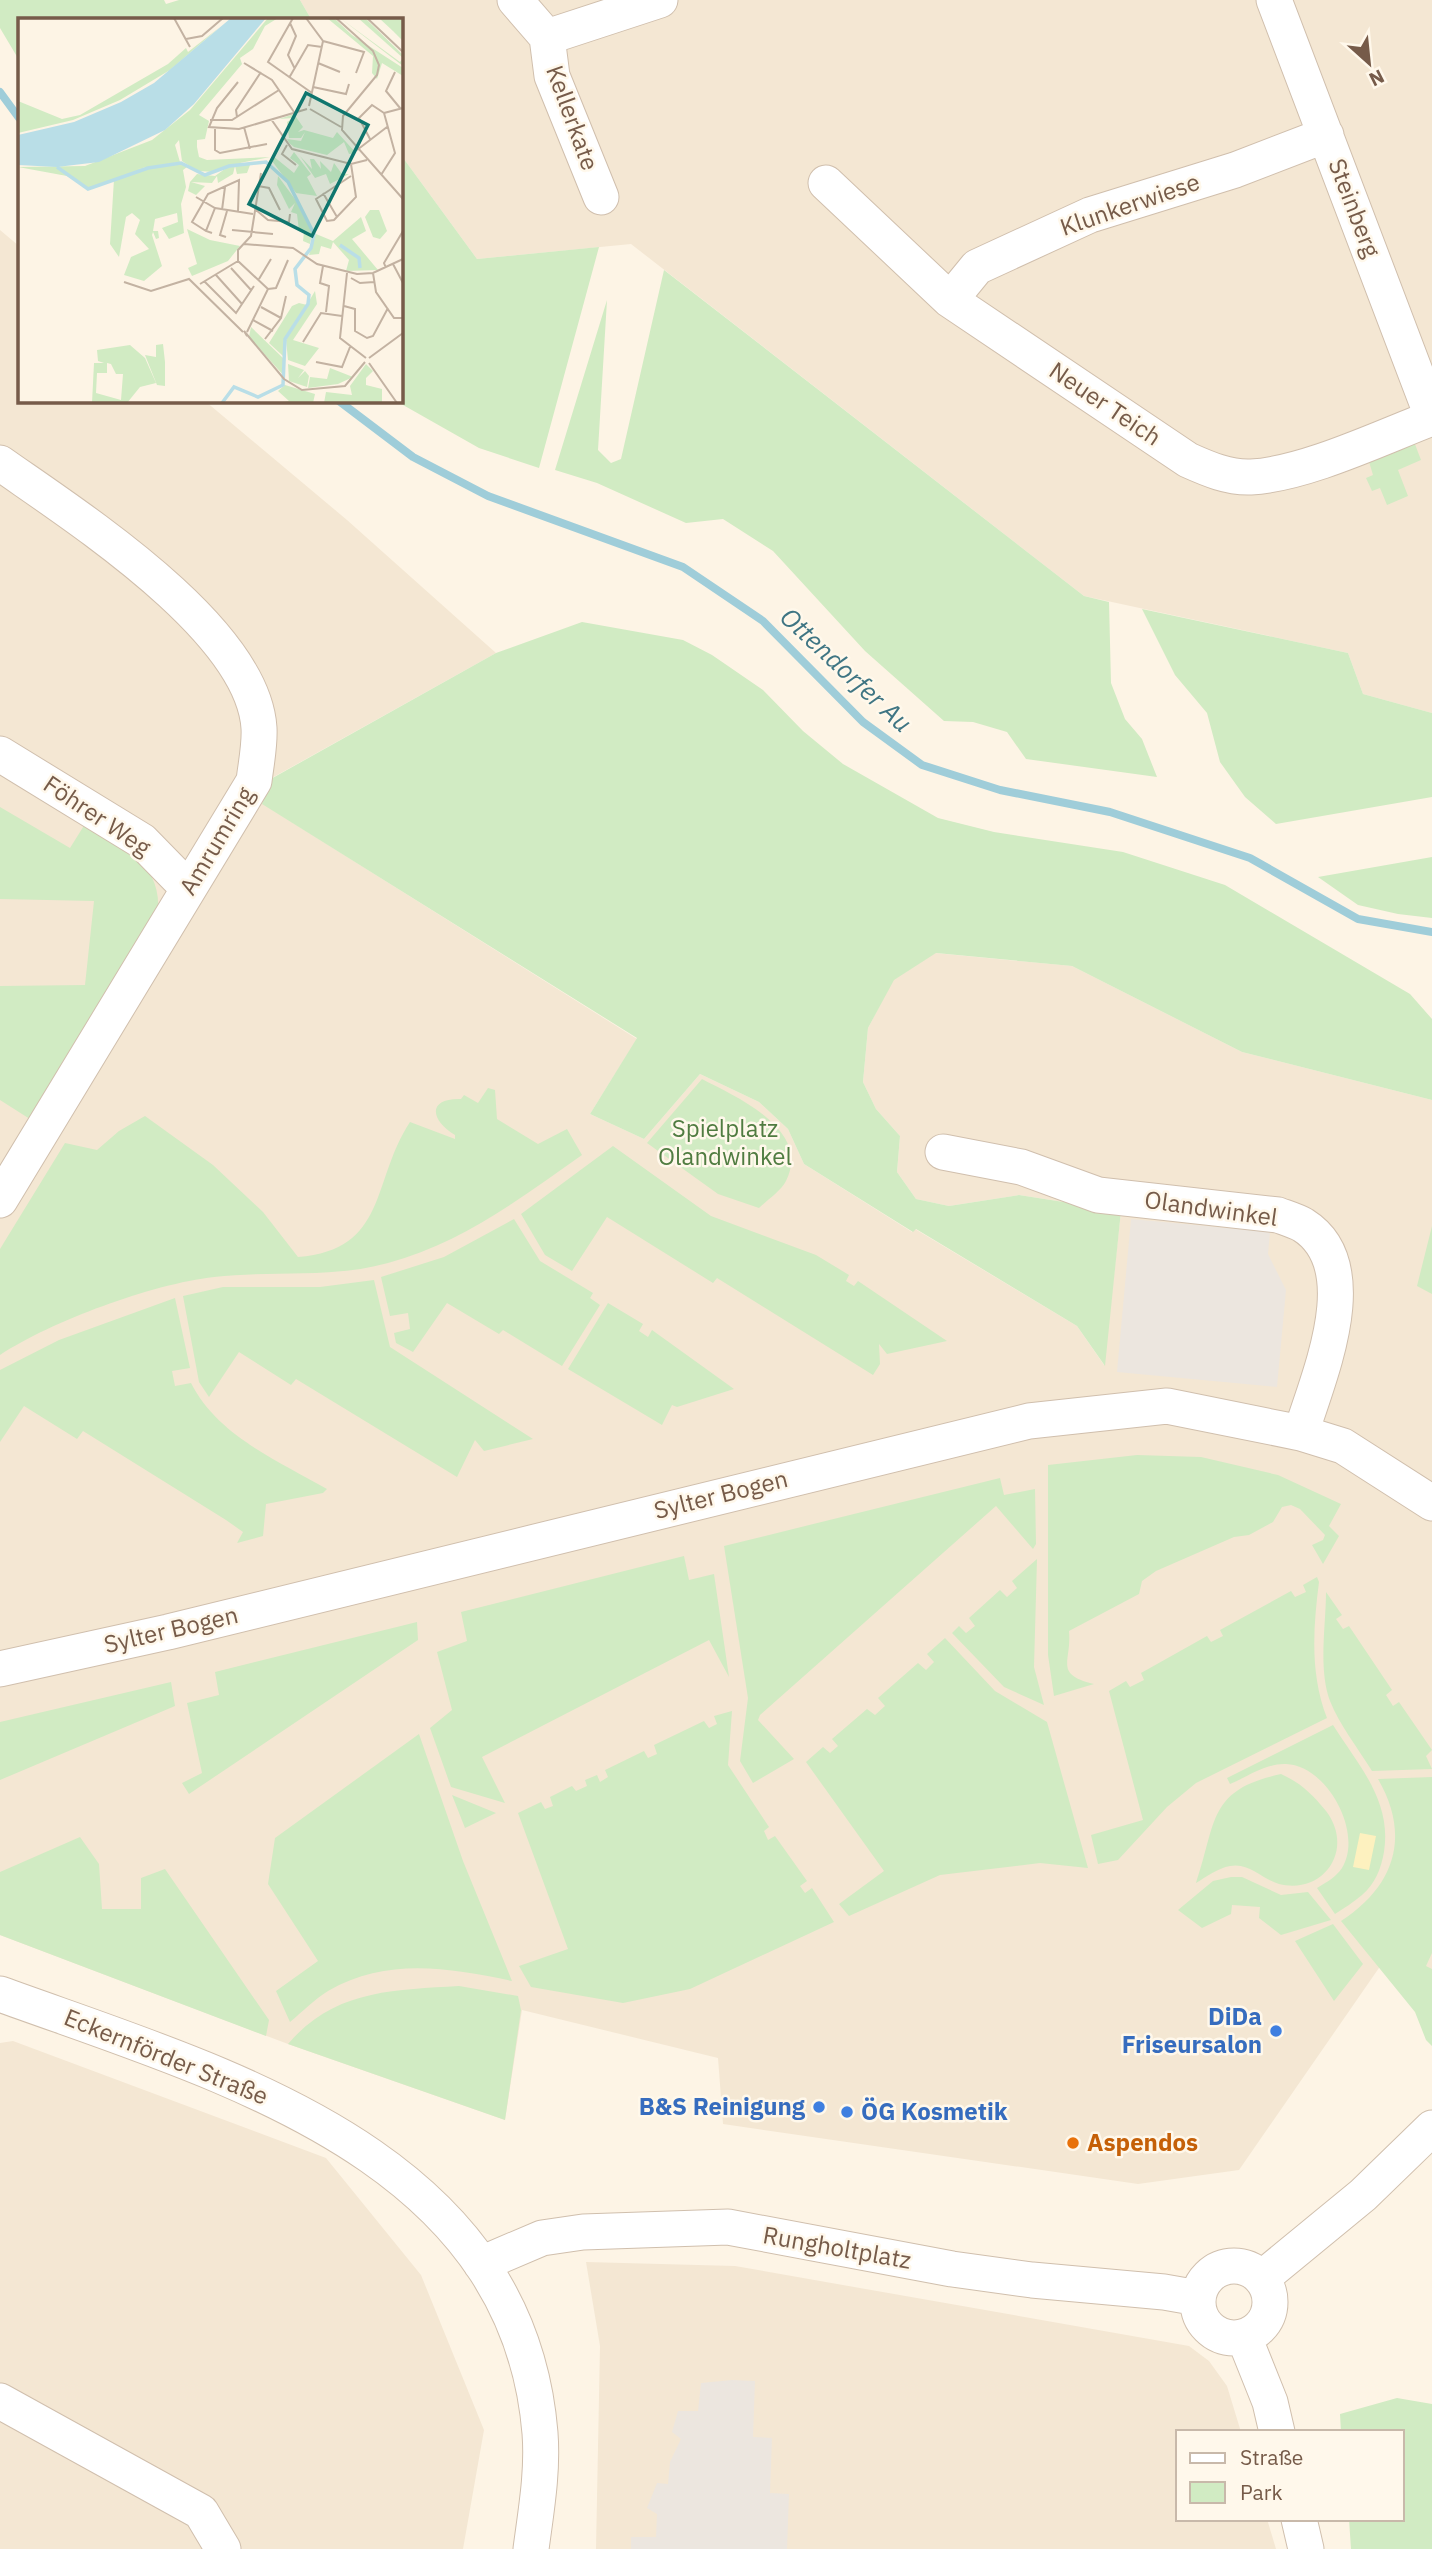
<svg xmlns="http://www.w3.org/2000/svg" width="1432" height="2549" font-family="'IBM Plex Sans',sans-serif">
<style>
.residential{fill:#f4e7d3}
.industrial{fill:#ece6df}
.green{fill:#d1ebc3}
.sand{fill:#fdf1bf}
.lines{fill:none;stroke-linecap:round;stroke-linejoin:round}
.stream{stroke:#9fcdd9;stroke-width:8}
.minor-casing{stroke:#d0bfad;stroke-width:37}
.minor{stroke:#fff;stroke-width:35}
.shop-dot{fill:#3f7fe0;stroke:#fff8eb;stroke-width:2.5}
.food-dot{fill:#e8710a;stroke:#fff8eb;stroke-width:2.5}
.labels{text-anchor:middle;stroke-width:5;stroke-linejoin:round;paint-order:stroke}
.street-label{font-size:24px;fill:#765b49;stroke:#fff8eb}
.park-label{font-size:24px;fill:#507c41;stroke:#fff8eb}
.shop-label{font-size:24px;font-weight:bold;fill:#366cbe;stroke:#fff8eb;text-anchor:end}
.food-label{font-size:24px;font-weight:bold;fill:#c56008;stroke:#fff8eb;text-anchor:start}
.water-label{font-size:26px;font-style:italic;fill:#3f7583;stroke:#fff8eb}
.inset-river{fill:none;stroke:#b9dee7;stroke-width:3.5}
.inset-road{fill:none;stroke:#c3b2a2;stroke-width:2}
.view{fill:#0f766e;fill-opacity:0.15;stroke:#0f766e;stroke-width:3.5}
.inset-edge{fill:none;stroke:#765b49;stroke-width:3.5}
</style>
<rect width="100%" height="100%" fill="#fdf4e5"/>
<!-- residential -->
<path class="residential" d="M 300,0 L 1432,0 L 1432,713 L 1363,694 L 1348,653 L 1084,596 L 631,244 L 477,259 L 401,155 L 401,19 L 311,19 Z
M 0,230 L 19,246 L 19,401 L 205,401 L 347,520 L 496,653 L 270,779 L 263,804 L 637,1039 L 590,1114 L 644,1139 L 700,1074 L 759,1102 L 788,1129 L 804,1164 L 912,1232 L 915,1229 L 1077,1326 L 1104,1365 L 1121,1211 L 1019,1195 L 949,1206 L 916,1199 L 897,1172 L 900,1136 L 876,1109 L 863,1082 L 868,1028 L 893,980 L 935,953 L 1072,966 L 1242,1052 L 1432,1100 L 1432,1994 L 1381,1965 L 1239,2170 L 1138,2184 L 723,2124 L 718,2058 L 522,2010 L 505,2120 L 288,2044 L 0,1935 Z
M 13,2041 L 326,2158 L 421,2275 L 484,2430 L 463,2549 L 0,2549 L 0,2043 Z
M 586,2262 L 735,2266 L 1189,2346 L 1209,2361 L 1227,2386 L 1241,2432 L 1178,2432 L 1178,2519 L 1267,2519 L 1276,2549 L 596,2549 L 600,2346 Z"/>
<!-- industrial -->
<path class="industrial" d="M 1131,1219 L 1270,1232 L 1268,1254 L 1286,1290 L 1277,1387 L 1117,1372 Z
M 732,2380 L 755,2381 L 753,2437 L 772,2438 L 770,2493 L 789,2494 L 787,2549 L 631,2549 L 631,2537 L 656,2537 L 657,2514 L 647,2508 L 657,2483 L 668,2484 L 670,2462 L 681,2439 L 672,2432 L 678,2411 L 698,2411 L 701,2383 Z"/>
<!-- green -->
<path class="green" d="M 0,0 L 164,0 L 166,4 L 179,0 L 300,0 L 311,19 L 19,19 L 19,60 L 0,28 Z
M 401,155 L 477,259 L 599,247 L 539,468 L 479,448 L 396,401 L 401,401 Z
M 664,270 L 1084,596 L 1109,602 L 1111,683 L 1125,719 L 1142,739 L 1157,777 L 1026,759 L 1007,732 L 973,722 L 944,721 L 865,651 L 773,551 L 723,519 L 686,523 L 597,483 L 555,470 L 607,300 L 598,450 L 611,463 L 621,459 Z
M 1413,439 L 1421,460 L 1398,470 L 1408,496 L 1387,505 L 1380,488 L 1372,491 L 1366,478 L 1373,475 L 1367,455 Z
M 1142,609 L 1348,653 L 1363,694 L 1432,713 L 1432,797 L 1276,824 L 1245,797 L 1220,762 L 1207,713 L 1175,675 Z
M 582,622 L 683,640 L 712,655 L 763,690 L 803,731 L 843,764 L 938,818 L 994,832 L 1123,852 L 1225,885 L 1410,994 L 1432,1019 L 1432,1100 L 1242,1052 L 1072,966 L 936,953 L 894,980 L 868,1028 L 863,1082 L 876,1109 L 900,1136 L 897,1172 L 916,1199 L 949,1206 L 1019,1195 L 1121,1211 L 1105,1366 L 1077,1326 L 916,1229 L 913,1232 L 804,1164 L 788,1129 L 759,1102 L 700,1074 L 644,1139 L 590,1114 L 637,1038 L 262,804 L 269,780 L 496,653 Z
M 0,807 L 70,848 L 85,824 C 121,847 162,862 158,912 L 33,1121 L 0,1100 L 0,986 L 85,985 L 94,901 L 0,899 Z
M 1432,857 L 1432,918 L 1398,914 L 1358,905 L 1318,877 Z
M 702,1079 C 736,1097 812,1129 786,1181 C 781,1191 767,1200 759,1208 L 718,1194 L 647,1143 Z
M 488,1088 L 495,1090 L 497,1119 L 538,1144 L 567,1129 L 582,1155 C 521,1198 462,1243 388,1263 C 331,1279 271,1270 214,1277 C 152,1284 52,1321 0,1355 L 0,1249 L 65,1143 L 97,1150 L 119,1131 L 145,1116 L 213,1165 L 263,1212 L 298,1257 C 388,1250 371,1181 410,1122 L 455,1139 L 455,1135 C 430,1120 427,1098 461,1099 L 464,1095 L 478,1103 Z
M 613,1146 L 711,1216 L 816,1255 L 849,1275 L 846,1281 L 854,1286 L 858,1281 L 947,1341 L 887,1354 L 879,1344 L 880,1364 L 873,1375 L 717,1278 L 713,1283 L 607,1217 L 572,1271 L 545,1255 L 521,1214 Z
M 514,1219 L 540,1261 L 593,1293 L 590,1298 L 600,1305 L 562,1366 L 503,1330 L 499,1334 L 447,1303 L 413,1352 L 396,1343 L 394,1333 L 410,1329 L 408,1313 L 390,1316 L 381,1277 L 444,1257 Z
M 1432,1226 L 1432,1294 L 1417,1286 Z
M 374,1280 L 390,1347 L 533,1439 L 484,1451 L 475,1440 L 457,1477 L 296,1379 L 291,1385 L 239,1352 L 209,1397 L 199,1382 L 183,1296 L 223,1287 L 320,1287 Z
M 175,1298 L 190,1368 L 172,1371 L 175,1386 L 191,1383 C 218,1436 277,1460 327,1489 L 323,1493 L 266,1504 L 263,1536 L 237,1543 L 243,1532 L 226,1520 L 83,1431 L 77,1439 L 24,1406 L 0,1442 L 0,1370 L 59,1340 Z
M 608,1303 L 643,1324 L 639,1331 L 648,1337 L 652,1330 L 734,1389 L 677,1407 L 672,1405 L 662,1425 L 568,1369 Z
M 1137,1455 L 1201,1457 L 1278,1475 L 1341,1504 L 1329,1526 L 1339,1536 L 1323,1564 L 1312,1545 L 1323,1540 L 1325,1535 L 1300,1509 L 1291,1505 L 1282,1507 L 1273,1522 L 1249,1535 L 1234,1537 L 1156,1571 L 1142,1581 L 1139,1594 L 1069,1631 C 1072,1662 1053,1674 1094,1684 L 1054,1696 L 1048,1655 L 1048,1465 Z
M 1000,1478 L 1004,1495 L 1035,1489 L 1036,1544 L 1033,1549 L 996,1506 L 760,1715 L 758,1720 L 794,1759 L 753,1783 L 740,1761 L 748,1698 L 724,1546 Z
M 684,1556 L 689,1580 L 714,1574 L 729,1677 L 709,1640 L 482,1757 L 505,1803 L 451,1787 L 430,1728 L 452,1710 L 437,1652 L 467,1641 L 461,1612 Z
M 1037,1559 L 1034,1667 L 1044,1705 L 1004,1687 L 952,1633 L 959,1626 L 966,1633 L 975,1626 L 969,1618 L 1000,1590 L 1007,1597 L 1017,1588 L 1012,1581 Z
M 1317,1577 L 1319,1582 C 1313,1629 1310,1674 1327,1718 L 1196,1783 L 1167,1807 L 1118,1860 L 1098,1864 L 1091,1835 L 1143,1820 L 1109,1691 L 1126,1681 L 1130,1687 L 1144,1680 L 1141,1673 L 1207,1636 L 1211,1642 L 1223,1636 L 1220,1630 L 1291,1591 L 1295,1597 L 1306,1592 L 1303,1585 Z
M 1326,1592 L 1342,1615 L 1336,1619 L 1343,1629 L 1349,1626 L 1392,1690 L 1386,1695 L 1393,1706 L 1399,1702 L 1432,1750 L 1426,1756 L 1432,1769 L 1372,1771 C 1358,1748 1340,1726 1330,1701 C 1318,1669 1326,1625 1326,1592 Z
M 417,1622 L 418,1640 L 189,1794 L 182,1783 L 202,1773 L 187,1703 L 219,1695 L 215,1672 Z
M 945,1638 L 995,1691 L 1047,1722 L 1088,1868 L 1040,1863 L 940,1875 L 849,1916 L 839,1904 L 884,1871 L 806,1762 L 823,1747 L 830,1753 L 838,1746 L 832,1739 L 867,1709 L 875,1715 L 885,1706 L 878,1698 L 918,1663 L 926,1670 L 934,1662 L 927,1654 Z
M 171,1682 L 175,1706 L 0,1780 L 0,1722 Z
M 732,1711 L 728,1765 L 769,1827 L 764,1831 L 768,1840 L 775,1836 L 807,1881 L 800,1886 L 805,1893 L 812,1888 L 834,1922 L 690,1989 L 623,2003 L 531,1987 L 519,1966 L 568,1949 L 518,1813 L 541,1802 L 545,1809 L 553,1806 L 550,1797 L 572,1786 L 576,1791 L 587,1786 L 585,1780 L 597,1775 L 600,1782 L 608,1777 L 605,1770 L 644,1751 L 648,1758 L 657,1754 L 654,1745 L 704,1721 L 709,1728 L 717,1724 L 714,1716 Z
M 1333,1725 C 1359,1766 1392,1801 1384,1852 C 1381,1869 1375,1884 1362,1895 C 1354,1902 1344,1908 1335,1914 L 1317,1888 C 1327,1882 1336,1877 1342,1868 C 1364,1832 1326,1765 1286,1764 C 1267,1763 1247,1777 1230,1784 L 1227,1778 Z
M 419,1734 L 463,1861 L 512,1981 C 448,1968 388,1957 328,1991 C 315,1999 302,2012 290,2022 L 276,1991 L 318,1961 L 268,1884 L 275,1838 Z
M 1281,1774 C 1301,1783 1312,1794 1326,1811 C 1355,1849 1324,1895 1279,1884 C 1262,1879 1249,1862 1230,1866 C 1218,1868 1206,1877 1196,1883 C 1217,1822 1207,1790 1281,1774 Z
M 1432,1777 L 1432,1953 L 1426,1966 L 1432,1969 L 1432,2046 L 1426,2040 L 1415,2012 L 1341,1921 C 1395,1886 1411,1836 1378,1779 Z
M 452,1795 L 496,1813 L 465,1828 Z
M 80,1837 L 99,1864 L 102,1909 L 141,1909 L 141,1878 L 165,1869 L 269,2020 L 266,2036 L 0,1935 L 0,1872 Z
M 1231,1877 L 1242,1877 L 1281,1895 L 1308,1892 L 1331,1920 L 1281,1935 L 1259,1918 L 1260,1907 L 1232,1905 L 1231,1914 L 1202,1928 L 1178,1910 L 1213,1881 Z
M 1333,1924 L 1363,1964 L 1334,2001 L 1295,1941 Z
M 459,1986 L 518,1996 L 521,2010 L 505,2120 L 288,2044 C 334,1990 392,1990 459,1986 Z
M 1397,2398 L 1432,2404 L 1432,2549 L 1351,2549 L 1349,2519 L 1402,2519 L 1402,2432 L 1341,2432 L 1340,2414 Z"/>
<!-- sand -->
<path class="sand" d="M 1360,1833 L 1376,1836 L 1369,1870 L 1353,1867 Z"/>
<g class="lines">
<!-- stream -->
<path class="stream" d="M 0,92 L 19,118
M 339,401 L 413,457 L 488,496 L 683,567 L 763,621 L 863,722 L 922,765 L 1000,790 L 1110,812 L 1250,858 L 1358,919 L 1432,932"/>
<defs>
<path id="minor" d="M 515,0 L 547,37
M 1274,0 L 1432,416
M 826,183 L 950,300 L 1188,460 C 1208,469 1229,478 1251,477 C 1305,474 1380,438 1432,418
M 601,197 L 552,76 L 547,37 L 660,0
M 950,300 L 977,267 L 1090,215 L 1235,170 L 1326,135
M 0,463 C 75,516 253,629 259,728 C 260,745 256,764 254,781 L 0,1200
M 0,754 L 142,841 L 187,887
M 943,1152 L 1021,1167 L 1098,1195 L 1278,1215 C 1286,1218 1296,1221 1303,1225 C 1368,1266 1318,1377 1301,1433
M 0,1669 L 168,1632 L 1029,1421 L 1167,1406 L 1301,1433 L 1343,1446 L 1432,1503
M 0,1994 C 220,2074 517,2153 540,2433 C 543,2472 536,2511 531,2549
M 481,2264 L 542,2238 L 583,2232 L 728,2227 L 952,2269 L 1032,2280 L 1164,2292 L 1198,2298
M1198 2302a36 36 0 1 1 72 0a36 36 0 1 1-72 0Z
M 1262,2278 L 1363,2195 L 1432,2128
M 1244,2337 L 1270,2402 L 1277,2432
M 0,2401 L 201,2512 L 223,2549
M 1299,2519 L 1306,2549"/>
</defs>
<!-- minor casing -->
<use href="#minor" class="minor-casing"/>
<!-- minor -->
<use href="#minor" class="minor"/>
</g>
<!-- markers -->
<g class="shop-dot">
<circle cx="1276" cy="2031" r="7"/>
<circle cx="819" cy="2107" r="7"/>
<circle cx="847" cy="2112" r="7"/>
</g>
<circle class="food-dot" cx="1073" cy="2143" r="7"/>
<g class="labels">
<!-- street labels -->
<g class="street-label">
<text transform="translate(572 118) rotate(70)" y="8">Kellerkate</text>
<text transform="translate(1130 205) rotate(-19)" y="8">Klunkerwiese</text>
<text transform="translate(1354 208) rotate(69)" y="8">Steinberg</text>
<text transform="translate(1105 404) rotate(34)" y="8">Neuer Teich</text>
<text transform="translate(97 816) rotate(34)" y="8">Föhrer Weg</text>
<text transform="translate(217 841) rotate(-59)" y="8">Amrumring</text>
<text transform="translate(1211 1209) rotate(8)" y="8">Olandwinkel</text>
<text transform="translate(721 1495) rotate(-14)" y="8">Sylter Bogen</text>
<text transform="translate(171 1630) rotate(-13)" y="8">Sylter Bogen</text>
<text transform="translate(166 2057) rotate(22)" y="8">Eckernförder Straße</text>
<text transform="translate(837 2248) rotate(10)" y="8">Rungholtplatz</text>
</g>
<!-- park labels -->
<g class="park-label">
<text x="725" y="1137">Spielplatz<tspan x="725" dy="28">Olandwinkel</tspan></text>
</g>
<!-- shop labels -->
<g class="shop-label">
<text x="1262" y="2025">DiDa<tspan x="1262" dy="28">Friseursalon</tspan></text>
<text x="805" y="2115">B&amp;S Reinigung</text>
<text x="861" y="2120" text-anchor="start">ÖG Kosmetik</text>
</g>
<!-- food labels -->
<g class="food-label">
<text x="1087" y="2151">Aspendos</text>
</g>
<!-- water labels -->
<g class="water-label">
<text transform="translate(846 670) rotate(43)" y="9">Ottendorfer Au</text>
</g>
</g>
<!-- overview -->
<g transform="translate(18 18)">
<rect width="385" height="385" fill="#fdf4e5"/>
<path d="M 250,0 L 260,0 L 247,8 L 235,31 L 222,40 L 224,46 L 181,97 L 191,103 L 187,121 L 179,122 L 179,129 L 181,139 L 189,142 L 252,139 L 222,145 L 232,147 L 229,155 L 219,156 L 217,148 L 215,156 L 200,165 L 199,158 L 194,165 L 173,164 L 187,168 L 178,177 L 170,173 L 172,164 L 179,156 L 197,158 L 211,148 L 197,154 L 179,153 L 164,143 L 161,122 L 157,127 L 162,144 L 118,151 L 163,145 L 169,149 L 165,152 L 168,169 L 163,186 L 166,215 L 151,221 L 144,210 L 160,204 L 159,195 L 137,201 L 135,213 L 140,213 L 141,220 L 138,221 L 135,214 L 134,217 L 144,248 L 126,263 L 106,257 L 113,239 L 131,231 L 117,216 L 122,202 L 114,195 L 108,199 L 101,239 L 92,226 L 96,161 L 70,171 L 49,158 L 0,149 L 67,148 L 134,122 L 172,92 ZM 309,0 L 316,0 L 334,17 L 385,50 L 385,58 L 364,45 L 359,61 L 354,55 L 355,38 ZM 322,0 L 382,44 L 385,40 L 340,0 L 347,0 L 385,37 L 385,48 ZM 361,0 L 385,0 L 385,23 L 375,13 ZM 202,9 L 152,52 L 102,82 L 55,102 L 0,115 L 0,83 L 44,101 L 62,97 L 150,46 L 168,30 L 170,34 ZM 276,96 L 285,109 L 280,114 L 286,112 L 315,120 L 319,114 L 338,135 L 331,136 L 326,124 L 309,137 L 276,129 L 271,125 L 269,121 L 283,123 L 287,114 L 283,120 L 271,120 L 269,104 L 275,100 L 261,101 ZM 276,134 L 293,156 L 289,159 L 299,178 L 278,175 L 254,143 L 255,138 L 276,155 L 281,147 L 272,140 ZM 282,138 L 294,151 L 292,141 L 296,141 L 303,151 L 302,143 L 313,154 L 316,145 L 324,156 L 331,156 L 312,166 L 308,156 L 297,160 ZM 260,158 L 285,192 L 294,215 L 292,226 L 285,223 L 286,214 L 281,213 L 279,196 L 273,194 L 277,185 L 271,191 L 259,167 ZM 352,192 L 361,192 L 369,213 L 362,221 L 355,219 L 347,199 ZM 343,199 L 348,213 L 334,221 L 360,252 L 328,253 L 331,242 L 315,224 L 313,231 L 303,228 L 301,236 L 291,237 L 298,216 L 315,223 ZM 169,211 L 192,222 L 222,228 L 210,243 L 174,258 L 170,250 L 179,246 ZM 297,273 L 299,286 L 275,322 L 301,330 L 287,348 L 270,342 L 268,322 ZM 281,285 L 289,287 L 266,321 L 265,338 L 251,325 L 274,288 ZM 233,309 L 266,341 L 267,359 L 231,319 ZM 145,326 L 147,344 L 147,368 L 139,367 L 127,337 L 138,339 L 138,327 ZM 112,327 L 127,340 L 138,365 L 122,369 L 109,385 L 74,385 L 76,345 L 86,345 L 80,343 L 79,332 ZM 89,345 L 93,346 L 98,356 L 105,356 L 103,382 L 78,375 L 79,355 L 89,355 ZM 270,346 L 286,352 L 280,360 L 287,353 L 291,358 L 289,369 L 271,363 ZM 348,346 L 355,353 L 348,360 L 348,367 L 364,371 L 364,385 L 306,385 L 308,374 L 334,377 L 332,368 ZM 312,350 L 335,359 L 320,366 L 290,370 L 292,359 L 309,361 ZM 267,367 L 297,376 L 295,385 L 260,385 L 271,383 L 260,373 Z" fill="#d1ebc3" fill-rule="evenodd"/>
<path d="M 213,0 L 248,0 L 176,86 L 147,112 L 81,144 L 39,149 L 0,147 L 0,117 L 56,104 L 103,84 L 136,65 Z" fill="#b9dee7"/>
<path class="inset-river" d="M 39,149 L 70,171 L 130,150 L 163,145 L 187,157 L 211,148 L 248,144 L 270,164 L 296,216 L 293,230 L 277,251 L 279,267 L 291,277 L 290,286 L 267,321 L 265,367 L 240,379 L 216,369 L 204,385M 322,227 L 341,240 L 342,250"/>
<path class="inset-road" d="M 156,0 L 172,29M 275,0 L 250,44 L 294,75M 288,0 L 305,23 L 291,88M 318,0 L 355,33 L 361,47 L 359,57 L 325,98 L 324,112 L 385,181M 349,0 L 385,34M 272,5 L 278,18 L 270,37 L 277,51M 168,21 L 184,18 L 205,0M 305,23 L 346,34 L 338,55M 226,45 L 254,62 L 276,94M 300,45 L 322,54M 377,54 L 368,73 L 382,90M 271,60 L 290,27 L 304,29M 220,64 L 199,90 L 191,109 L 221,111 L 289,91M 295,69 L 328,76 L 331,66M 292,91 L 323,109M 219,99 L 218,92 L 243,54M 253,101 L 274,131 L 333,146 L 349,142M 192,102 L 214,102 L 261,72M 226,109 L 232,131M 197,111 L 197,132 L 202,135 L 249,126M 352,121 L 341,100 L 354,87 L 366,95M 269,127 L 264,136 L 278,147M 339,132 L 369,109M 363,157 L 377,135 L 366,95 L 385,90M 333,158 L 298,181 L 309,203 L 316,202 L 338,179 L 333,146M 240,168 L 251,170 L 262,192M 305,175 L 319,199M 178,179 L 197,190 L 235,196M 204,192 L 207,169M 238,192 L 250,202 L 271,204 L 272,196M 214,212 L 255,216M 188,213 L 174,204 L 190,176 L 221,162 L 220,194M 194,215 L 188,213 L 197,190M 208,219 L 202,217 L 209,193M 226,226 L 275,230 L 299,246 L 339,256 L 355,255 L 385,241M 375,246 L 385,265M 305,248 L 302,265 L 311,268 L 308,294M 213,250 L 233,272M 368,250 L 366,245 L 385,213M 329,255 L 322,320 L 348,340M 355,255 L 358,274 L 376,300 L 385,300M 198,257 L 224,286M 333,260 L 342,265 L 356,264M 241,261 L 253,241M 186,263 L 218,295 L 236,268M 106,264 L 133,273 L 171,261 L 225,314M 182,266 L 220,243M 250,271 L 258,270 L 270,242M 326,288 L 337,291 L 337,313 L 349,320 L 355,318 L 370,290M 243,289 L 263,300M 235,302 L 255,313M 229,314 L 250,271 L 220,243 L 220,232 L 233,218 L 243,155M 229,318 L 226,313 L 266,361 L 284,372 L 327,368 L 347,344M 247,321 L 263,300 L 268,278M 285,324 L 303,295 L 324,298M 351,340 L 385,315M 298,344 L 324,349 L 332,329M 351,345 L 379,385"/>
<path class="view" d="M 288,75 L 350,107 L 294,218 L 231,186 Z"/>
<rect width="385" height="385" class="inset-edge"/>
</g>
<!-- legend -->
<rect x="1176" y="2430" width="228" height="91" fill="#fff8eb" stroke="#c8b9aa" stroke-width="2"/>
<rect x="1190" y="2453" width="35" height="10" fill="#ffffff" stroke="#c8b9aa" stroke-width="2"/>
<text x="1240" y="2465" font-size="21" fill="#765b49">Straße</text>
<rect x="1190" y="2482" width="35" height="21" fill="#d1ebc3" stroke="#c8b9aa" stroke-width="2"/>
<text x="1240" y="2500" font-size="21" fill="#765b49">Park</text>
<!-- north arrow -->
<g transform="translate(1369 63) rotate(153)" stroke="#fff8eb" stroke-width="5" paint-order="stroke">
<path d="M0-5L12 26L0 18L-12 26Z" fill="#765b49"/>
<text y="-10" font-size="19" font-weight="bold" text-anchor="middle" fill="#765b49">N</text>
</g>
</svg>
